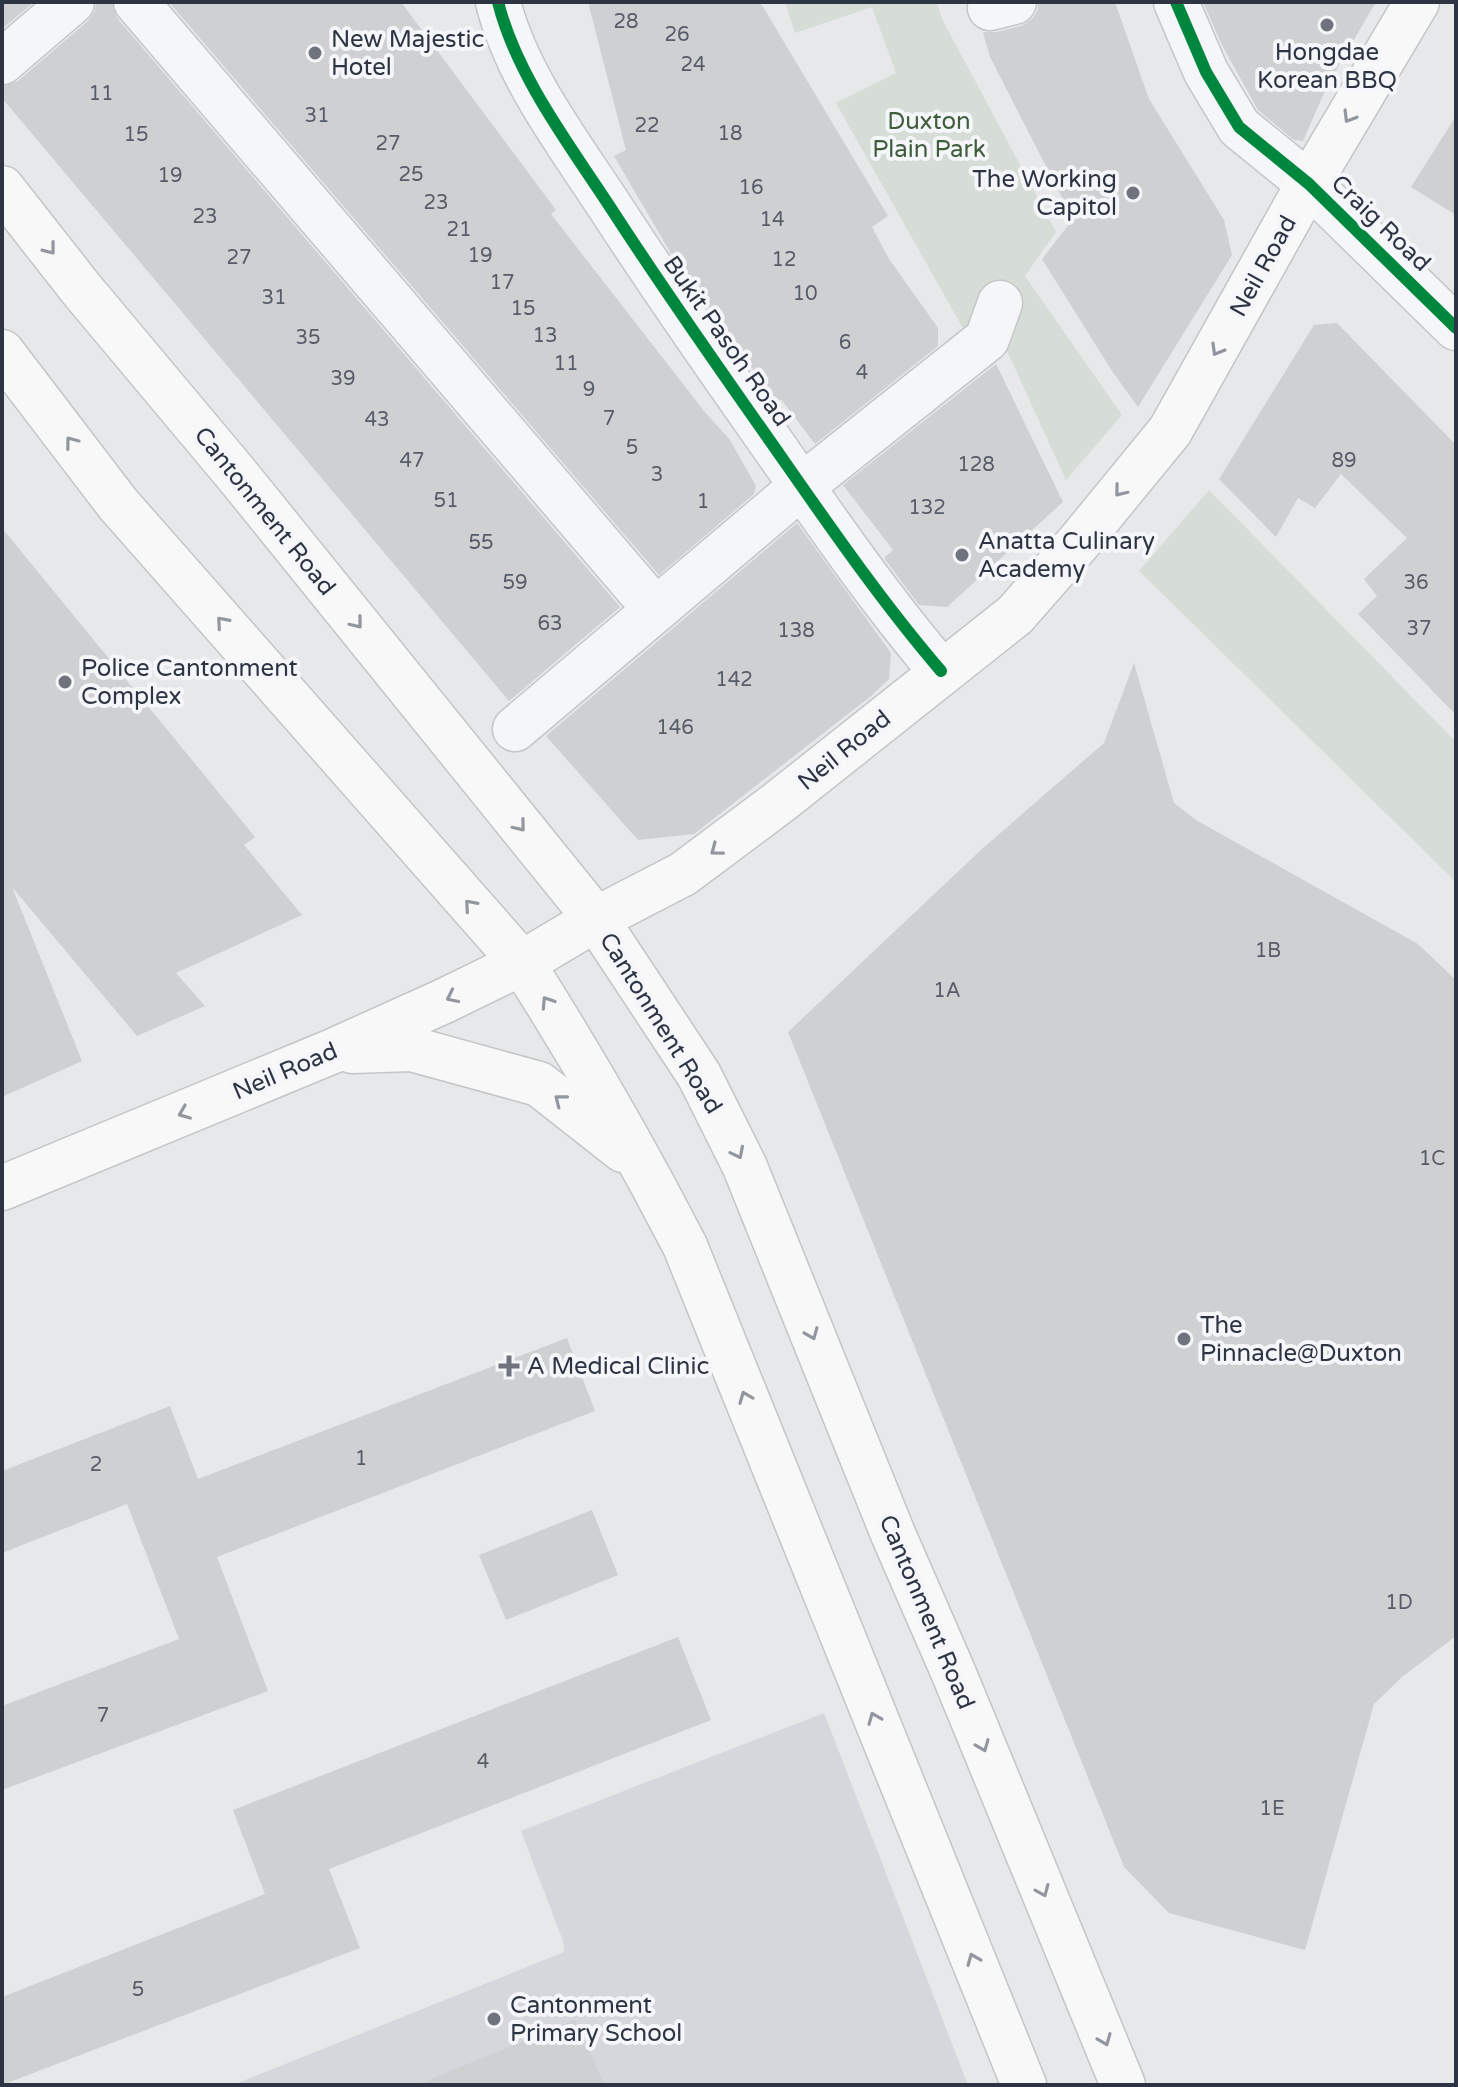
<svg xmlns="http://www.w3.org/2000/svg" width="1458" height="2087" font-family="'Varela Round',sans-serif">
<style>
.built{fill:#d5d7dd}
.green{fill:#d6ddd7}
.building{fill:#ced0d2}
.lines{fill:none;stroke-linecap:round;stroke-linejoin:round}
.minor-casing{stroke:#c4c6c8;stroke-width:47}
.major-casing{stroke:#c3c5c7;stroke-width:47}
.minor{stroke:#f5f6f7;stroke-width:44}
.major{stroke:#f8f8f8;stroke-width:44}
.cycleway-casing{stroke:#f4f6f9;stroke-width:17}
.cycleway{stroke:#00873e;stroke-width:12}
.oneway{stroke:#92969e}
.poi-dot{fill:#6e737d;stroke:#f4f6f9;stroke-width:3}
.labels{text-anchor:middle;stroke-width:8;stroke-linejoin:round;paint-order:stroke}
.number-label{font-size:20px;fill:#565c68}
.poi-label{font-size:24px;fill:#2d3443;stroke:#f4f6f9;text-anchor:start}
.park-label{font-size:24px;fill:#405d3c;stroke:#f4f6f9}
.street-label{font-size:24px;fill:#2d3443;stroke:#f4f6f9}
</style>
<rect width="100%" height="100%" fill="#e6e8ea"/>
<!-- built -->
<path class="built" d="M 824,1713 L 968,2085 L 233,2085 L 564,1952 L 563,1941 L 521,1831 Z"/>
<!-- green -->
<path class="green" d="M 785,2 L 937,2 L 942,19 L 1056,232 L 1025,276 L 1122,415 L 1066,480 L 993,320 L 969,339 L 836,103 L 896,73 L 872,7 L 795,33 Z
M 1209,490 L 1456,742 L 1456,882 L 1139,571 Z"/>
<!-- building -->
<path class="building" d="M 2,2 L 34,2 L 2,29 Z
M 96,2 L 112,2 L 117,18 L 620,607 L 509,701 L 2,98 L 2,86 L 18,81 L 88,21 L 95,11 Z
M 169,2 L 401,2 L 556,210 L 551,214 L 704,411 L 730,440 L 756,486 L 754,494 L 659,575 Z
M 588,2 L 760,2 L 888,216 L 872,227 L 889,259 L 938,328 L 938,346 L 815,444 L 781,399 L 778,402 L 726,334 L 676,262 L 614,156 L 626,150 Z
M 1038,2 L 1115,2 L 1149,99 L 1224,220 L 1232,255 L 1138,407 L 1112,371 L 1042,259 L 1073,219 L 990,57 L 983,32 L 996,32 L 1021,26 L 1032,19 L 1038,10 Z
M 1203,2 L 1376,2 L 1328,84 L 1303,141 L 1294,140 L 1258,110 L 1223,47 Z
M 1456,116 L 1456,215 L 1411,187 Z
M 1337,323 L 1456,445 L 1456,715 L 1358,614 L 1377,596 L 1364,579 L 1407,538 L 1341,474 L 1315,508 L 1298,498 L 1276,537 L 1219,479 L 1314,325 Z
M 996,364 L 1063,502 L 947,607 L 919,605 L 884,558 L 893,550 L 843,485 Z
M 797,523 L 891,653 L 889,679 L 871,696 L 694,834 L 638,840 L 546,736 Z
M 2,528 L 255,837 L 244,845 L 302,915 L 176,973 L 205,1006 L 137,1036 L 12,887 L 82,1061 L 2,1097 Z
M 1134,663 L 1174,803 L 1196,820 L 1418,944 L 1456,980 L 1456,1636 L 1402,1677 L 1374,1704 L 1305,1950 L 1169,1913 L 1124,1867 L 788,1032 L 983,848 L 1104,743 Z
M 567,1338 L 595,1411 L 217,1557 L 268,1691 L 2,1790 L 2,1706 L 179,1639 L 127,1504 L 2,1553 L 2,1471 L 170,1406 L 198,1479 Z
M 592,1510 L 618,1575 L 506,1620 L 479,1555 Z
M 678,1637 L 711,1720 L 329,1869 L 360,1948 L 2,2085 L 2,1997 L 265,1894 L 233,1810 Z
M 575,2020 L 605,2085 L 419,2085 L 419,2084 Z"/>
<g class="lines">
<defs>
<path id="minor" d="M 136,2 L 656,610
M 498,2 C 517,78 572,148 614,213 C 666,293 720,370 775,448 C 828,524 881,601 941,671
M 1176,2 L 1206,72 L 1239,127 L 1309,184 L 1456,328
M 990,8 L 1014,2
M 2,62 L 72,2
M 515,729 L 802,486 L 987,339 L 1000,303"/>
<path id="major" d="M 2,188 L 82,290 L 237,475 L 596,919 L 699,1075 L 745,1167 L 893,1534 L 954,1674 L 1123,2085
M 2,352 L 118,504 L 522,963 C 581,1055 635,1149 685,1246 L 1024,2085
M 352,1051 L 412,1049 L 539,1084 L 623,1150
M 2,1188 L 333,1051 L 444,1001 L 522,963 L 596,919 L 683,874 L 778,803 L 1015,615 L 1079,542 L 1170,431 L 1301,197 L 1417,2"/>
</defs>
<!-- minor casing -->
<use href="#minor" class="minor-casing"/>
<!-- major casing -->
<use href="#major" class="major-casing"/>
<!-- minor -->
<use href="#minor" class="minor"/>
<!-- major -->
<use href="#major" class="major"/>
<defs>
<path id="cycleway" d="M 498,2 C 517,78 572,148 614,213 C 666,293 720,370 775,448 C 828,524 881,601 941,671
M 1176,2 L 1206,72 L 1239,127 L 1309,184 L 1456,328"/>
</defs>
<!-- cycleway casing -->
<use href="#cycleway" class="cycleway-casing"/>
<!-- cycleway -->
<use href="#cycleway" class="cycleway"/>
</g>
<!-- one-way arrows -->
<defs><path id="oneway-chevron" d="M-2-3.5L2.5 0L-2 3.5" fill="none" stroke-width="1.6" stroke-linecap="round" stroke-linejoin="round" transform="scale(2)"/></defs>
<g class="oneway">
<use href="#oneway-chevron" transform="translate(1349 117) rotate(121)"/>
<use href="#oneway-chevron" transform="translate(50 249) rotate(52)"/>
<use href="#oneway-chevron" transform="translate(1217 350) rotate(120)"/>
<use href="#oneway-chevron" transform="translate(71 442) rotate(-127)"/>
<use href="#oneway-chevron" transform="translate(1120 491) rotate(129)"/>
<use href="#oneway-chevron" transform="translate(222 622) rotate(-131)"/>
<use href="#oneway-chevron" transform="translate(357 623) rotate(51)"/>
<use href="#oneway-chevron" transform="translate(520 826) rotate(51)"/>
<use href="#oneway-chevron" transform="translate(716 850) rotate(143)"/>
<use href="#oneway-chevron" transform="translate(470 905) rotate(-131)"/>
<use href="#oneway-chevron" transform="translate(452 997) rotate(154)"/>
<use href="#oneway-chevron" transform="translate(547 1002) rotate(-123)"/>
<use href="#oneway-chevron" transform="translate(560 1100) rotate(-142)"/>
<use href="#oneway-chevron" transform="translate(184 1113) rotate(158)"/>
<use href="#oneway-chevron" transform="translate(738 1153) rotate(63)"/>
<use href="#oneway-chevron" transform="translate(812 1334) rotate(68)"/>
<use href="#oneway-chevron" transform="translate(745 1397) rotate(-112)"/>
<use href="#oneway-chevron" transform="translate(874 1718) rotate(-112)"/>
<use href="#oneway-chevron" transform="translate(983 1746) rotate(68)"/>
<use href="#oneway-chevron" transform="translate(1043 1891) rotate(67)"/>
<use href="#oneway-chevron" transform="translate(973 1959) rotate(-112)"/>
<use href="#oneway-chevron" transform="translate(1105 2040) rotate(68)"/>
</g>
<!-- markers -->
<g class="poi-dot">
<circle cx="1327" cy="25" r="8"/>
<circle cx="315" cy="53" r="8"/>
<circle cx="1133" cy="193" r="8"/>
<circle cx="962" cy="555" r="8"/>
<circle cx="65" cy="682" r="8"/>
<circle cx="1184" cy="1339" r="8"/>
<path d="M505 1354h8v8h8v8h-8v8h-8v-8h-8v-8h8z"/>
<circle cx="494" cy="2019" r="8"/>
</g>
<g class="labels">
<!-- number labels -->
<g class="number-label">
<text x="626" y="28">28</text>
<text x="677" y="41">26</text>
<text x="693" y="71">24</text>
<text x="101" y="100">11</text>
<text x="317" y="122">31</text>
<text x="647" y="132">22</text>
<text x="730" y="140">18</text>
<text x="136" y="141">15</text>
<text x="388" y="150">27</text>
<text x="411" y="181">25</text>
<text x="170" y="182">19</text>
<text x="751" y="194">16</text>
<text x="436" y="209">23</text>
<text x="205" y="223">23</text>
<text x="772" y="226">14</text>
<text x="459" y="236">21</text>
<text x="480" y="262">19</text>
<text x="239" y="264">27</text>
<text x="784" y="266">12</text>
<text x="502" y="289">17</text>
<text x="805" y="300">10</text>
<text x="274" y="304">31</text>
<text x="523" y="315">15</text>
<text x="545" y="342">13</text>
<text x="308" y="344">35</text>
<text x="845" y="349">6</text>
<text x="566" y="370">11</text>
<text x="862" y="379">4</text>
<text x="343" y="385">39</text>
<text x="589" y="396">9</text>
<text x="609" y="425">7</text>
<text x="377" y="426">43</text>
<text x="632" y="454">5</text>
<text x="412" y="467">47</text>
<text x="1344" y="467">89</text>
<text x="976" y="471">128</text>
<text x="657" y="481">3</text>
<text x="446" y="507">51</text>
<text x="703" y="508">1</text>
<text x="927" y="514">132</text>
<text x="481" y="549">55</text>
<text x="515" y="589">59</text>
<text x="1416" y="589">36</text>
<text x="550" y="630">63</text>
<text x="1419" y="635">37</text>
<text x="796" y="637">138</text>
<text x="734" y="686">142</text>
<text x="675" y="734">146</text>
<text x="1268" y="957">1B</text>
<text x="947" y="997">1A</text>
<text x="1432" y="1165">1C</text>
<text x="361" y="1465">1</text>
<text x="96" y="1471">2</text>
<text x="1399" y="1609">1D</text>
<text x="103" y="1722">7</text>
<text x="483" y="1768">4</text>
<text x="1272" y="1815">1E</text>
<text x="138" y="1996">5</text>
</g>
<!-- poi labels -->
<g class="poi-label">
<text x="331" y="47">New Majestic<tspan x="331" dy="28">Hotel</tspan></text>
<text x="1327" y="60" text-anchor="middle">Hongdae<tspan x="1327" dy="28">Korean BBQ</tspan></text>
<text x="1117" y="187" text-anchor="end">The Working<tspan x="1117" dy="28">Capitol</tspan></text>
<text x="978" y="549">Anatta Culinary<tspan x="978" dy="28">Academy</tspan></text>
<text x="81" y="676">Police Cantonment<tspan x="81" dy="28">Complex</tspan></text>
<text x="1200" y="1333">The<tspan x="1200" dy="28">Pinnacle@Duxton</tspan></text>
<text x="527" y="1374">A Medical Clinic</text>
<text x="510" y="2013">Cantonment<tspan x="510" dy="28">Primary School</tspan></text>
</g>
<!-- park labels -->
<g class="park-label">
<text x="929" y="129">Duxton<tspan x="929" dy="28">Plain Park</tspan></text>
</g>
<!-- street labels -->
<g class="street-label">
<text transform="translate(1381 223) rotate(44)" y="8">Craig Road</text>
<text transform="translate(1263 266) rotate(-61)" y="8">Neil Road</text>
<text transform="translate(727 341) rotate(55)" y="8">Bukit Pasoh Road</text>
<text transform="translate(265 511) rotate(51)" y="8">Cantonment Road</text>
<text transform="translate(844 750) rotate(-39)" y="8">Neil Road</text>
<text transform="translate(661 1023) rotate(58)" y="8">Cantonment Road</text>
<text transform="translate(285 1071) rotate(-23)" y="8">Neil Road</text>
<text transform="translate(927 1612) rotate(67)" y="8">Cantonment Road</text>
</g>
</g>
<!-- border -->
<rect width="1458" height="2087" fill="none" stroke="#2d3443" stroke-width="8"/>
</svg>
